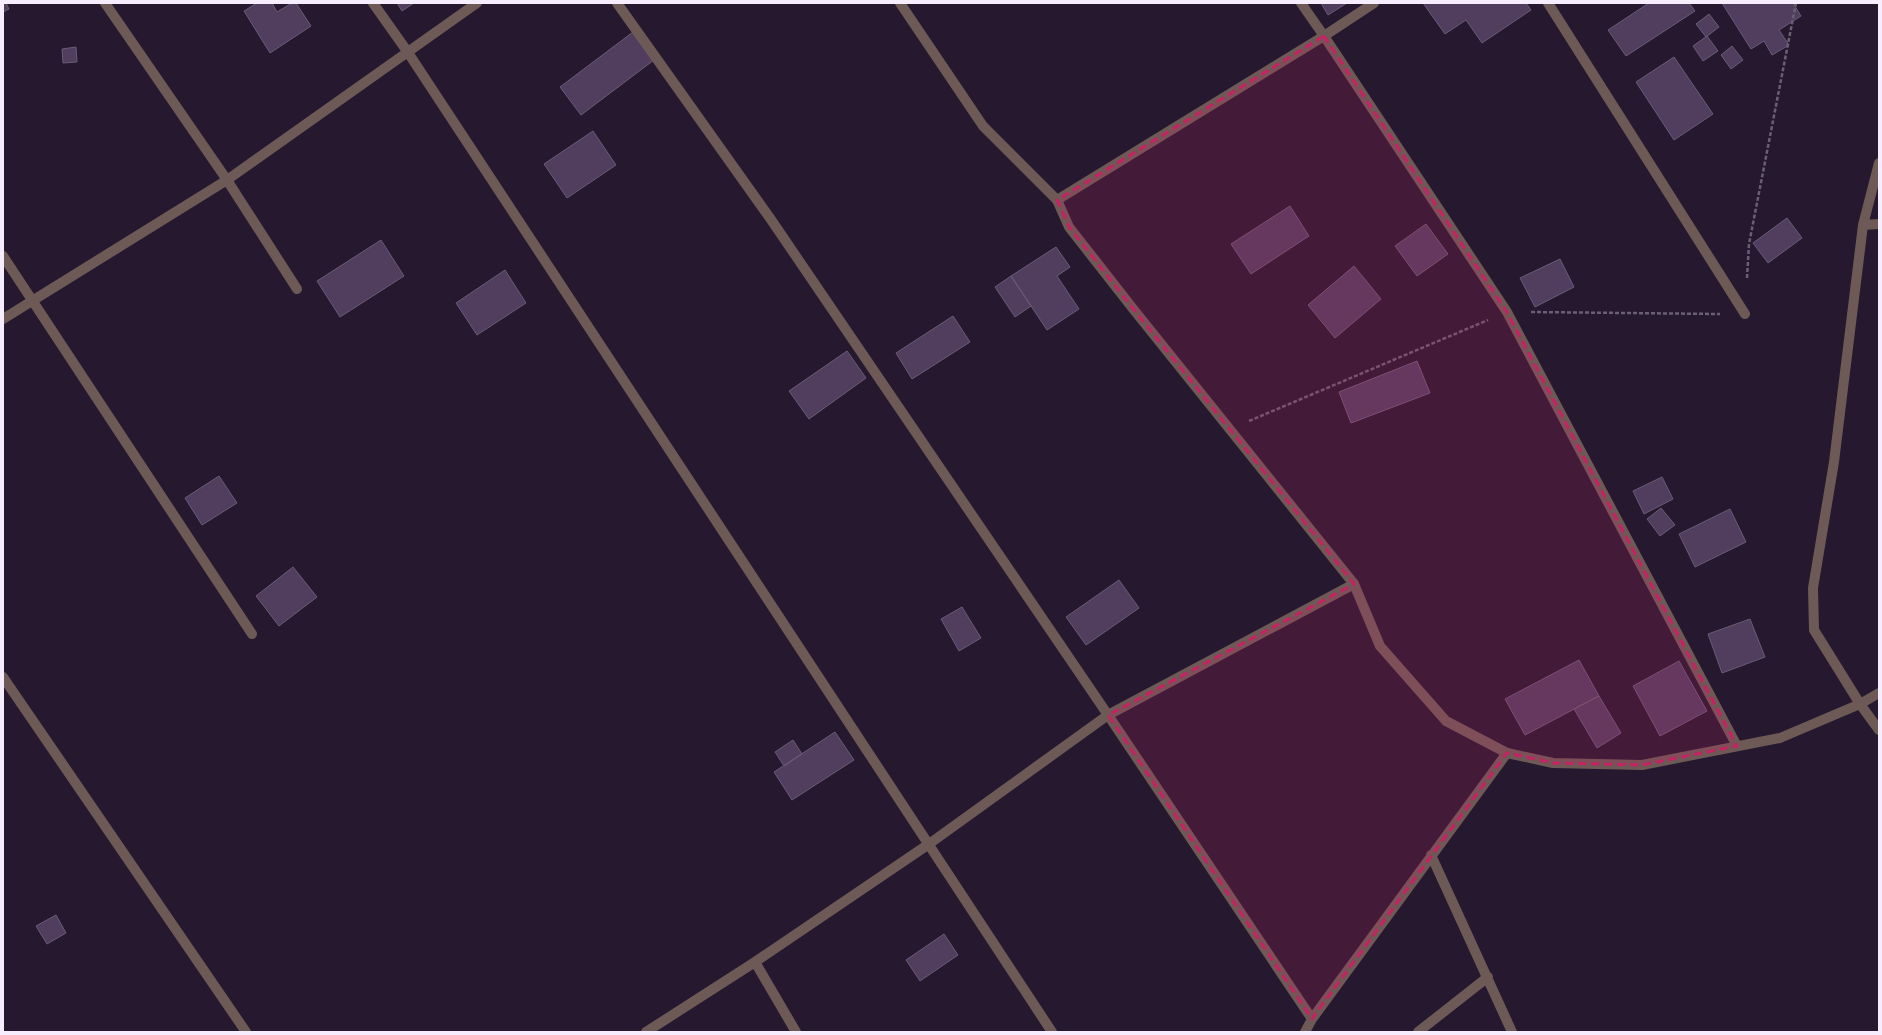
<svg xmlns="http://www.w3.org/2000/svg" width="1882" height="1035" font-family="Mulish,sans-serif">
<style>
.building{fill:#513e5e;stroke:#6a5b76}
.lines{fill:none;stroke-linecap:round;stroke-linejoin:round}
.path{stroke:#6a5f74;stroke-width:2.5;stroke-dasharray:4 2;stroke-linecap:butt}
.minor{stroke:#6d5a56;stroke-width:10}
.tertiary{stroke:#6d5a56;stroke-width:10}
.marked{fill:#c52363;fill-opacity:0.2;stroke:#c52363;stroke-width:3;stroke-dasharray:8 5;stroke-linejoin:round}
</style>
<rect width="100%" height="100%" fill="#25182f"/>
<!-- building -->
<path class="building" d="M 3,3 L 6,3 L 9,9 L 3,12 Z
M 257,3 L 272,3 L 277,12 L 292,3 L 296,3 L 311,26 L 270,53 L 244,11 Z
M 397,3 L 414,3 L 402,11 Z
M 1321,3 L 1347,3 L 1328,15 Z
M 1423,3 L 1526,3 L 1531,10 L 1482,43 L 1466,20 L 1445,34 Z
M 1649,3 L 1689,3 L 1695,11 L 1626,56 L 1608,30 Z
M 1722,3 L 1793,3 L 1801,16 L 1779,30 L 1789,45 L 1772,55 L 1764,41 L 1751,49 Z
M 1709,14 L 1719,27 L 1706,37 L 1696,24 Z
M 633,32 L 654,60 L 581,115 L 560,87 Z
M 1707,36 L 1718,51 L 1703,61 L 1693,46 Z
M 1732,46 L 1743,60 L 1731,69 L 1721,55 Z
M 76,47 L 77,62 L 63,63 L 62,49 Z
M 1674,57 L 1713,114 L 1674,140 L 1636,82 Z
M 593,131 L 616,165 L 567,198 L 544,164 Z
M 1290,206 L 1309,236 L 1251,274 L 1231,244 Z
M 1787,218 L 1802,238 L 1768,263 L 1753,243 Z
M 1426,224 L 1448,254 L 1417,276 L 1395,246 Z
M 381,240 L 404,276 L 340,317 L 317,281 Z
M 1056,247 L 1070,267 L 1057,276 L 1079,309 L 1047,330 L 1011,276 Z
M 1560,259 L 1574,287 L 1535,307 L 1520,278 Z
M 1354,266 L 1381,299 L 1335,338 L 1308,305 Z
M 505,270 L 526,303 L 477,335 L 456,303 Z
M 1011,276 L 1031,306 L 1015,317 L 995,287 Z
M 953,316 L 970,342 L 912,379 L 896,353 Z
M 847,351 L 866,378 L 809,419 L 789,391 Z
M 1417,361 L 1430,393 L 1351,423 L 1339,392 Z
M 219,476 L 237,503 L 202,525 L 185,498 Z
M 1662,477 L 1673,499 L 1644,514 L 1633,491 Z
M 1661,508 L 1675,525 L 1660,536 L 1647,519 Z
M 1730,509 L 1746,542 L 1695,567 L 1679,534 Z
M 293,567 L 317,597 L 279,626 L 256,596 Z
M 1119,580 L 1139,608 L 1086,645 L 1066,617 Z
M 962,607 L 981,638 L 959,651 L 941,619 Z
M 1750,619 L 1765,657 L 1722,673 L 1708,634 Z
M 1579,660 L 1599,696 L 1525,735 L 1505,699 Z
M 1679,661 L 1707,711 L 1660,736 L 1633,686 Z
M 1599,696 L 1621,733 L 1597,748 L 1574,709 Z
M 835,732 L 854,760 L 792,800 L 774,772 Z
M 793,740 L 802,754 L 784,766 L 775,752 Z
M 56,915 L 66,933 L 47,944 L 36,926 Z
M 944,934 L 958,955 L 920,981 L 906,960 Z"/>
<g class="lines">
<!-- path -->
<path class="path" d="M 1747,278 L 1749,244 L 1796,3
M 1531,312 L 1720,314
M 1249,421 L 1488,320"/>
<!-- minor -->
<path class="minor" d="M 105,3 L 227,180 L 297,289
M 373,3 L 407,51 L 1052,1032
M 617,3 L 772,221 L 1108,715 L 1312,1019
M 1301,3 L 1324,36 L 1507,312 L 1737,746
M 1548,3 L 1745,314
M 1879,163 L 1863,225 L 1834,462 L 1813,588 L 1814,630 L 1860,704 L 1879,730
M 1057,200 L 1324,36 L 1374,3
M 1863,225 L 1879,224
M 3,256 L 252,634
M 3,319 L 227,180 L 477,3
M 3,677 L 246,1032
M 1431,855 L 1512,1032
M 755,962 L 796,1032
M 646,1032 L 755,962 L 929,844 L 1108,715 L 1354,584
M 1305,1032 L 1312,1019 L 1507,753
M 1418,1032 L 1488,977"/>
<!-- tertiary -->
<path class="tertiary" d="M 900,3 L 983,126 L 1057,200 L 1069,227 L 1134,310 L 1354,584 L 1380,646 L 1446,721 L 1507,753 L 1553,763 L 1642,765 L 1780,738 L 1860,704 L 1879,693"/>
</g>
<!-- marked area -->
<path class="marked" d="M 1324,36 L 1507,312 L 1737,746 L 1642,765 L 1553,763 L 1507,753 L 1312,1019 L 1108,715 L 1354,584 L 1134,310 L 1069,227 L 1057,200 Z"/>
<!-- border -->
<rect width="1882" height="1035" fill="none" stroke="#f6eeff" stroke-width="8"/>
</svg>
